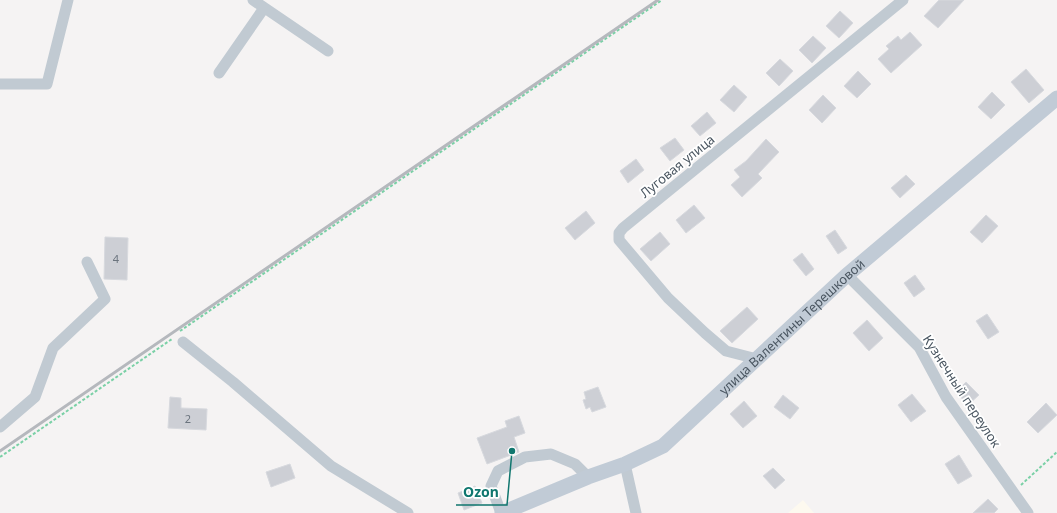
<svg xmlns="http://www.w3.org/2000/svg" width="1057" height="513" font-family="'Noto Sans',sans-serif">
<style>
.commercial{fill:#fdf9ef}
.building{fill:#cdcfd5;stroke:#d7d9de}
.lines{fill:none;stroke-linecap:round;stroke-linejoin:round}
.path{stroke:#7ad0a6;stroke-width:2;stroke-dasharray:3 2;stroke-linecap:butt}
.street{stroke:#c1cad2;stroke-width:11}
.secondary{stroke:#c1cbd6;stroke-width:15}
.rail{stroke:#b5b8bd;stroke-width:3}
.labels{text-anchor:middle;stroke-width:3.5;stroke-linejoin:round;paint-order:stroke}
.number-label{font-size:11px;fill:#6b747e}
.street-label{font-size:13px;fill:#4a5661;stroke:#fff}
.leader{fill:none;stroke:#0f766e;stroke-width:1.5}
.callout-dot{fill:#0f766e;stroke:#fff;stroke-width:1.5}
.callout-label{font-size:14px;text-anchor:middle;font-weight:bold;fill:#0f766e;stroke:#fff;stroke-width:3.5;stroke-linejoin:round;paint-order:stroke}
</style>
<rect width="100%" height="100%" fill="#f5f3f3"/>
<!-- commercial -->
<path class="commercial" d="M 803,500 L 814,513 L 788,513 Z"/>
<!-- building -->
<path class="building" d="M 939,0 L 964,0 L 938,28 L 924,16 Z
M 840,11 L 853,23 L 839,38 L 826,26 Z
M 910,32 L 922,45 L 891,73 L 878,59 L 889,49 L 886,46 L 898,36 L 901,40 Z
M 813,36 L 826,48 L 812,63 L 799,50 Z
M 780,59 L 793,71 L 779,86 L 766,73 Z
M 1026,69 L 1044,90 L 1029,103 L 1011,82 Z
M 858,71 L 871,84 L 857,98 L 844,86 Z
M 734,85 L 747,97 L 734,112 L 720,100 Z
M 992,92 L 1005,105 L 991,119 L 978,107 Z
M 823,95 L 836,108 L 822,123 L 809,110 Z
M 707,112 L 716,123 L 700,136 L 691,126 Z
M 675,138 L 684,150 L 670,161 L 660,148 Z
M 766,139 L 779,152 L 758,174 L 762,178 L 742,197 L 731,185 L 740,177 L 734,170 L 746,161 Z
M 636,159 L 644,170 L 628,183 L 620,171 Z
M 906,175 L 915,184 L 900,198 L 891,188 Z
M 694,205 L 705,218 L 686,233 L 676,220 Z
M 586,211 L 595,223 L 575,240 L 565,228 Z
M 986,215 L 998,226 L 982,243 L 970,232 Z
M 835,230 L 847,248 L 838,254 L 826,236 Z
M 660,232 L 670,244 L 651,261 L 640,249 Z
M 105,237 L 128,238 L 127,280 L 104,279 Z
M 802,253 L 814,269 L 806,276 L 793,260 Z
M 915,275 L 925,289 L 914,297 L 904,283 Z
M 747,307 L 758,319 L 732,343 L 720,331 Z
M 987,314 L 999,332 L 988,339 L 976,321 Z
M 867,320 L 883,338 L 869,351 L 853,333 Z
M 966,382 L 979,395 L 968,405 L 956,392 Z
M 598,387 L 606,407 L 592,412 L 590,407 L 586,409 L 583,400 L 586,399 L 584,392 Z
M 912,394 L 926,411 L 911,422 L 898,405 Z
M 783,395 L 799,408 L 790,419 L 774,407 Z
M 170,397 L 181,398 L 181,408 L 207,409 L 206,430 L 168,428 Z
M 744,401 L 757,416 L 743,428 L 730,414 Z
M 1046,403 L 1057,415 L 1038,433 L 1027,422 Z
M 519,416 L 525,433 L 514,437 L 519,452 L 487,464 L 477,438 L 507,427 L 505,421 Z
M 959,455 L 972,476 L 958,484 L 945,464 Z
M 290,464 L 295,478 L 271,487 L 266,472 Z
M 773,468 L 785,480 L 775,489 L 763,476 Z
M 475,486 L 482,503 L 464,510 L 458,493 Z
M 988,499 L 998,509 L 994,513 L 973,513 Z"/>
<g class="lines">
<!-- path -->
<path class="path" d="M 180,331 L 662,0
M 0,457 L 172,339
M 1021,485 L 1057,452"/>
<!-- street -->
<path class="street" d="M 253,0 L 328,51
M 219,73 L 264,8
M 0,84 L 47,84 L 68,0
M 847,275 L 919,347 L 946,397 L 1028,513
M 183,342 L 233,382 L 331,466 L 408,513
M 757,359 L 726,351 L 705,333 L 668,298 L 619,240 L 619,233 L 623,228 L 903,0
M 0,427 L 35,397 L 53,348 L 105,299 L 87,262
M 625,464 L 636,513
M 501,513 L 491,486 L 498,471 L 525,457 L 551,454 L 575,464 L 588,477"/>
<!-- secondary -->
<path class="secondary" id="s1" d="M 502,513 L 588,477 L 625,464 L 663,446 L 847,275 L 1057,98"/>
<!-- rail -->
<path class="rail" d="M 0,451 L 658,0"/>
</g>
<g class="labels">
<!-- number labels -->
<g class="number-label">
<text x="116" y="263">4</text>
<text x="188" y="423">2</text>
</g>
<!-- street labels -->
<g class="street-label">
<text transform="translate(677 166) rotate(-39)" y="5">Луговая улица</text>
<text dy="5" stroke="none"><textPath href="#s1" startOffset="350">улица Валентины Терешковой</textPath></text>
<text transform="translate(962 391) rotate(57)" y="5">Кузнечный переулок</text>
</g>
</g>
<!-- callouts -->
<path class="leader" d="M512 451L507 505H456"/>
<circle class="callout-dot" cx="512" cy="451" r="4"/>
<g class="callout-label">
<text x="481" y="497">Ozon</text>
</g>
</svg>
